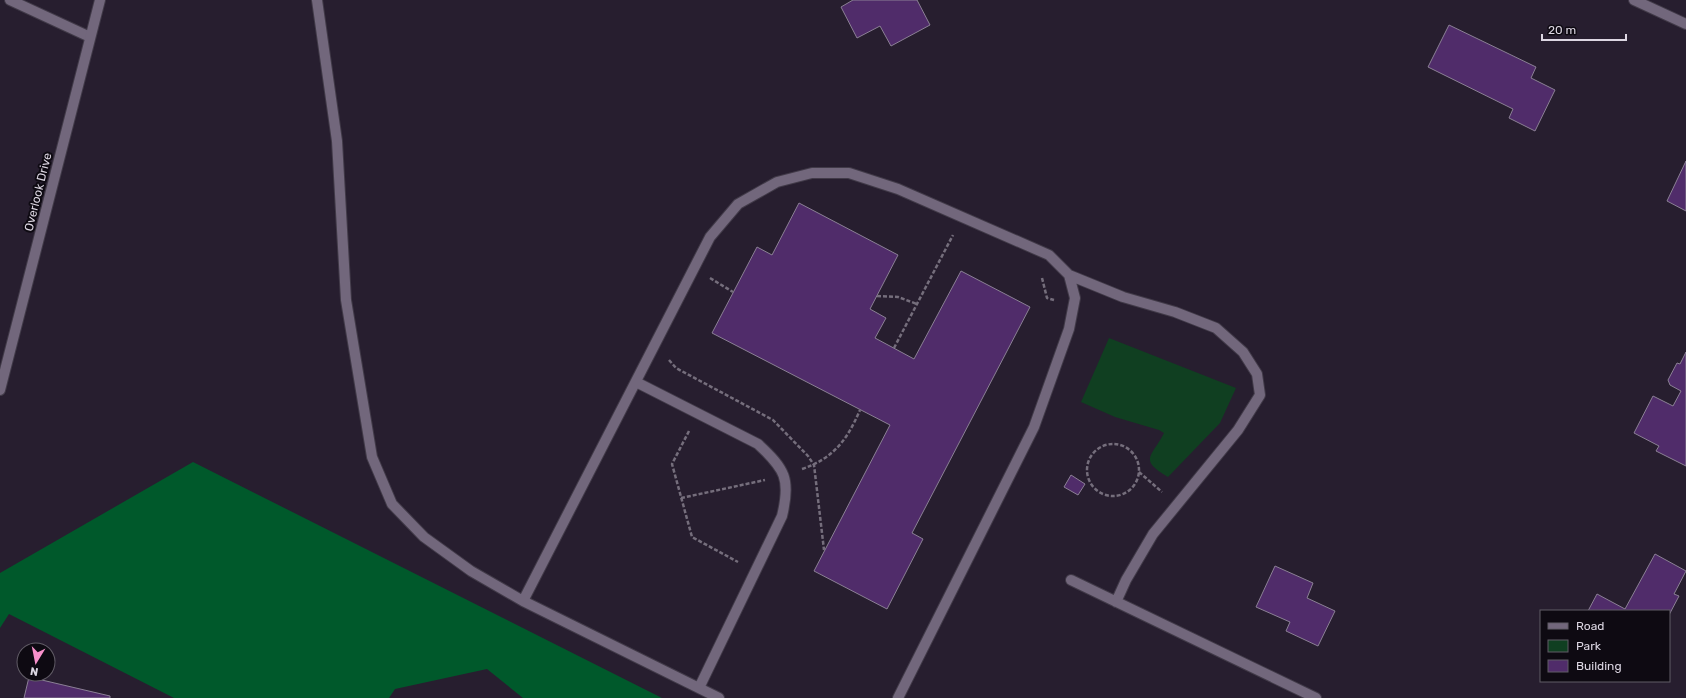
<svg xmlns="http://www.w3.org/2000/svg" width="1686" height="698" font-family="Rubik,sans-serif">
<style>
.green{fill:#103f21}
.forest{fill:#00592b}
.building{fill:#502c6a;stroke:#8b8095}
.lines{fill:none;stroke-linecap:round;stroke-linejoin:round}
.service-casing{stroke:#413a48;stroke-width:12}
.minor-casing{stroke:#413a48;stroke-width:12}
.path{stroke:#756e7c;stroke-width:2.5;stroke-dasharray:4 2;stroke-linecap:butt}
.service{stroke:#72677c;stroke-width:10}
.minor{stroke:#72677c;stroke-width:10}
.labels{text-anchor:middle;stroke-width:4;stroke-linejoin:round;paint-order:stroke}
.street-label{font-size:12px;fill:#ddd7e3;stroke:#0e0a12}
</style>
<rect width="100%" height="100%" fill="#271e2f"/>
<!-- green -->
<path class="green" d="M 1109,338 L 1236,388 L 1220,423 L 1168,477 C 1138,459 1152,457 1164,433 L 1159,430 L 1115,417 L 1081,402 Z"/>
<!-- forest -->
<path class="forest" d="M 193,462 L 662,698 L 523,698 L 487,669 L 395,689 L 389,698 L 174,698 L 9,614 L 0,628 L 0,573 Z"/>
<!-- building -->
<path class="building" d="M 853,0 L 917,0 L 930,25 L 891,46 L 880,26 L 857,38 L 841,7 Z
M 1449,25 L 1536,67 L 1531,78 L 1555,90 L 1535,131 L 1509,118 L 1513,109 L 1428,67 Z
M 1686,161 L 1686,211 L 1667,201 Z
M 799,203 L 898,255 L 870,309 L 886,318 L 875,338 L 914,359 L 961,271 L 1030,307 L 912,533 L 923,539 L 887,609 L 814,571 L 890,425 L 712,333 L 757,247 L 772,255 Z
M 1686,352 L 1686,466 L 1656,451 L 1659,446 L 1634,433 L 1653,396 L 1673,406 L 1681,391 L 1670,385 L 1668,380 L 1677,363 L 1680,364 Z
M 1071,475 L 1085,484 L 1078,495 L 1064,487 Z
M 1655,554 L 1686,571 L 1674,594 L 1679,596 L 1669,615 L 1669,611 L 1588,611 L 1597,594 L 1625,609 Z
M 1275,566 L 1313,583 L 1307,598 L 1335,611 L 1318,646 L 1286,631 L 1290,622 L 1256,607 Z
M 29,677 L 110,696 L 110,698 L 24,698 Z"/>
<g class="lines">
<defs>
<path id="service" d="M 10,0 L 90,37
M 317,0 L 337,141 L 346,300 L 372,457 L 392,504 L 424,537 L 471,571 L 523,601 L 719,698
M 1069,275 L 1123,297 L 1175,312 L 1216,328 L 1243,352 L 1257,374 L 1260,395 L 1238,430 L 1153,534 L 1126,580 L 1116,602
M 636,382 L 758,444 C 785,469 791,479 782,516 L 699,688
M 1071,580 L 1316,698
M 523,601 L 710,237 L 738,204 L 777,182 L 812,173 L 849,173 L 898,189 L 1049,255 L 1069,275 L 1075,298 L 1069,329 L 1034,427 L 898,698"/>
<path id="minor" d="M 1634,0 L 1686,24
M 0,390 L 100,0"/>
</defs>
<!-- service casing -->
<use href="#service" class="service-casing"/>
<!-- minor casing -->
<use href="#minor" class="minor-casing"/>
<!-- path -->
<path class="path" d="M 710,278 L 733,292
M 1042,278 L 1047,298 L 1054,300
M 877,296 L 898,297 L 917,304
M 894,348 L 953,235
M 669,360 L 676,368 L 773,420 L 808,456 L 814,465 L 824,550
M 689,431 L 672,464 L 692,537 L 738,562
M1087 470a26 26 0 1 1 52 0a26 26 0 1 1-52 0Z
M 802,469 C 834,458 847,440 860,410
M 1139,472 L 1162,492
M 681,498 L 765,480"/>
<!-- service -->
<use href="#service" class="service"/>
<!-- minor -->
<use href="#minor" class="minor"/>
</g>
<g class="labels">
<!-- street labels -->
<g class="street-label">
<text transform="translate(38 192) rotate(-76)" y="4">Overlook Drive</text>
</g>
</g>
<!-- legend -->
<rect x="1540" y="610" width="130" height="72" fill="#0e0a12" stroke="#615c66"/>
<rect x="1548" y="623" width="20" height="6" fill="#72677c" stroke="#615c66"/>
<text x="1576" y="630" font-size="12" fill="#ddd7e3">Road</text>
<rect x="1548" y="640" width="20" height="12" fill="#103f21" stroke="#615c66"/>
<text x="1576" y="650" font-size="12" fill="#ddd7e3">Park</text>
<rect x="1548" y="660" width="20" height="12" fill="#502c6a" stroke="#615c66"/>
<text x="1576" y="670" font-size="12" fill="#ddd7e3">Building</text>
<!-- north arrow -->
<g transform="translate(36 662) rotate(190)"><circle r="19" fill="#0e0a12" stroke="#615c66"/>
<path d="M0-3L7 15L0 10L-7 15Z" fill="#f890cb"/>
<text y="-6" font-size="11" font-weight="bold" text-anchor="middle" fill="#ddd7e3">N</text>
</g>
<!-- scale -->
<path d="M1542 34v6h84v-6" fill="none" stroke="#ddd7e3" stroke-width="2"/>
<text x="1548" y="34" font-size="12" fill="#ddd7e3" stroke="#0e0a12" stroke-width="3" paint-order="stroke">20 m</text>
</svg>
